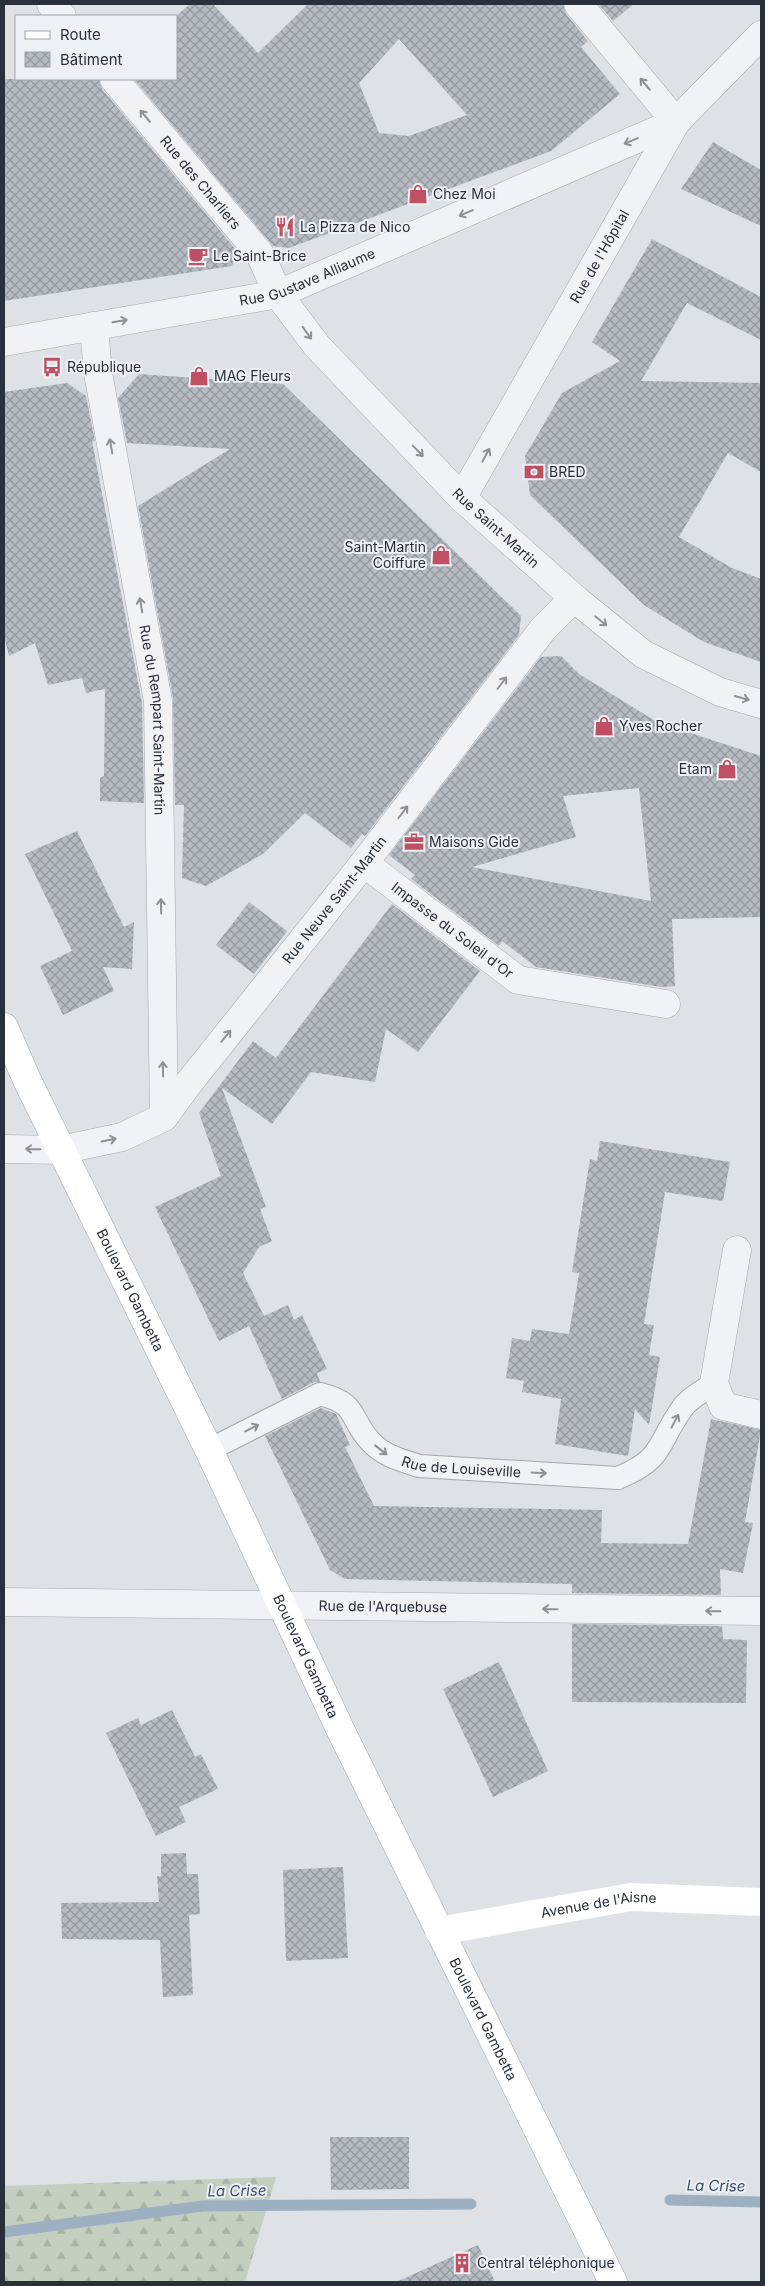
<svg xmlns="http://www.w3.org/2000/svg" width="765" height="2286" font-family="Inter,sans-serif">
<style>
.forest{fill:url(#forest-firs)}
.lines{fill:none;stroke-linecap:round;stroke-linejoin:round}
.stream{stroke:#9cb0c2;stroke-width:11}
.building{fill:url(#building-cross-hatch);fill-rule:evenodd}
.lane-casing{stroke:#a4a8af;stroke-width:24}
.street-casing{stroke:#a4a8af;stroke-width:29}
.primary-casing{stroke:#9fa6b0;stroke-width:29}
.lane{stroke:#f0f2f5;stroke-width:22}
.street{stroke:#f0f2f5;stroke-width:28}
.secondary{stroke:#fff;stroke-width:28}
.primary{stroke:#fff;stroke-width:28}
.oneway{stroke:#8c9198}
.labels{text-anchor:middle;stroke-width:4;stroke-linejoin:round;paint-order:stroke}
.street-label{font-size:14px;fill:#29303b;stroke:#edf0f4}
.poi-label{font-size:14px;fill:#29303b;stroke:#edf0f4;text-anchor:start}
.water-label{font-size:15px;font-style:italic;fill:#38506a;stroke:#edf0f4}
</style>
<defs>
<pattern id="forest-firs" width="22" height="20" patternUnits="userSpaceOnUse" patternTransform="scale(1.25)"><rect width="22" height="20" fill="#c4cfc0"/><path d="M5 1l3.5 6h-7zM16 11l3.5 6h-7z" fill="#a8b2a6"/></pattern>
<pattern id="building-cross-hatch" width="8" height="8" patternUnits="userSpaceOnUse" patternTransform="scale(1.25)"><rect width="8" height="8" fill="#b6bbc2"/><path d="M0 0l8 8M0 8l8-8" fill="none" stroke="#94989f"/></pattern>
</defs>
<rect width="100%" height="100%" fill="#dee1e6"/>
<!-- forest -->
<path class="forest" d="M 276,2177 L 245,2282 L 4,2282 L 4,2186 Z"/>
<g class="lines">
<!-- stream -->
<path class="stream" d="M 670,2200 L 761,2202
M 4,2232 L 203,2206 L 471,2204"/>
</g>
<!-- building -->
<path class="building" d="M 190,4 L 213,4 L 258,53 L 308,4 L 563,4 L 566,14 L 588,41 L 581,47 L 620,94 L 551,151 L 289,248 L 273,246 L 134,79 L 176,79 L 176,16 ZM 399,39 L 467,115 L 409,136 L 379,133 L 359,83 Z
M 598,4 L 634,4 L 613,21 Z
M 4,79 L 99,79 L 102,89 L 237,251 L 232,266 L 4,301 Z
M 713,142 L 761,170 L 761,226 L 681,189 Z
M 652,239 L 761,297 L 761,340 L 687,303 L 641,381 L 761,383 L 761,472 L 728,453 L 679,537 L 732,568 L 761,579 L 761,662 L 704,642 L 644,605 L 530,495 L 525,456 L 562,393 L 620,361 L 592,342 Z
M 139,374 L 283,384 L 521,616 L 519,635 L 365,836 L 362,834 L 351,848 L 305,813 L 263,854 L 206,886 L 182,878 L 184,805 L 175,805 L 173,698 L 138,506 L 230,449 L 127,443 L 118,398 Z
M 67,383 L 86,396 L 95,441 L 92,441 L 142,703 L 144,803 L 100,801 L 100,778 L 104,776 L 105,689 L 86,693 L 82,678 L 48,685 L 35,643 L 9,656 L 4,636 L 4,392 Z
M 561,656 L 579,674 L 657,722 L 761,756 L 761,917 L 672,919 L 675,986 L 661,987 L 536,967 L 502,941 L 499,946 L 411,879 L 415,875 L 389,855 L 541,657 ZM 639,788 L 651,901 L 472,867 L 576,837 L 563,796 Z
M 77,831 L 124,927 L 134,922 L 132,969 L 103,967 L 114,991 L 63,1015 L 40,966 L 72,951 L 25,854 Z
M 249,902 L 287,931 L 254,974 L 216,945 Z
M 392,904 L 480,971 L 418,1052 L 386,1029 L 375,1082 L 311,1072 L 272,1124 L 222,1088 L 266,1207 L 260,1209 L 272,1241 L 259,1247 L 243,1273 L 264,1316 L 288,1305 L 294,1320 L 302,1315 L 327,1369 L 317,1373 L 320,1382 L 314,1382 L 282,1399 L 249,1326 L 219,1341 L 155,1207 L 221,1176 L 199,1113 L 253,1041 L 276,1058 Z
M 600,1141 L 730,1162 L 723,1201 L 665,1192 L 644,1324 L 654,1325 L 649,1355 L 660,1357 L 649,1425 L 635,1409 L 628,1456 L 555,1444 L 561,1399 L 522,1392 L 524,1381 L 506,1378 L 512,1338 L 530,1341 L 532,1329 L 569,1334 L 579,1273 L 572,1272 L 590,1159 L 597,1161 Z
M 321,1408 L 336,1414 L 350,1445 L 345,1447 L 374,1506 L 602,1510 L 601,1543 L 688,1544 L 711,1419 L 761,1430 L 745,1522 L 753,1523 L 743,1573 L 720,1569 L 721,1595 L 572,1593 L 572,1584 L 345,1579 L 330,1570 L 265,1436 Z
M 572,1624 L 722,1626 L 723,1639 L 747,1640 L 746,1703 L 572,1702 Z
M 499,1662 L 548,1771 L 493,1797 L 443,1689 Z
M 172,1710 L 195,1757 L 201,1754 L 218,1789 L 179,1807 L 186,1822 L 156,1836 L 106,1733 L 138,1718 L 141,1725 Z
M 186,1853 L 187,1874 L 198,1874 L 200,1914 L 189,1915 L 193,1995 L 163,1997 L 160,1940 L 62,1939 L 61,1903 L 159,1902 L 157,1876 L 161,1876 L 161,1854 Z
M 343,1867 L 348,1958 L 286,1961 L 283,1870 Z
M 330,2137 L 409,2137 L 409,2189 L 331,2190 Z
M 478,2245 L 495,2282 L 396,2282 Z"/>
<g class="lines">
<defs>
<g id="lane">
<path id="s1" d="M 209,1450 L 320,1394 C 360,1404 348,1418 371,1442 C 384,1456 401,1460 419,1466 L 618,1478 C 664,1459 656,1446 681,1410 C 687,1399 704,1391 714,1383"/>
</g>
<g id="street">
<path d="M 51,4 L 62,16"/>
<path d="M 578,4 L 676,122"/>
<path id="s2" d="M 114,79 L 260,254 L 278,294 L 317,346 L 462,498 L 574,598 L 643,654 L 720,692 L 761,704"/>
<path id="s3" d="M 94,326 L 98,373 L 158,701 L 164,1117"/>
<path id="s4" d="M 4,342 L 278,294 L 676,122"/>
<path id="s5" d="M 462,498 L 676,122 L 761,35"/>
<path id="s6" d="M 364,863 L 518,980 L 666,1004"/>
<path id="s7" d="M 4,1149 L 61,1150 L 122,1137 L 164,1117 L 188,1084 L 364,863 L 543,629 L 574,598"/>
<path d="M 737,1250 L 714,1383 L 723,1406 L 761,1415"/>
<path id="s8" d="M 4,1602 L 761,1611"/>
</g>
<g id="primary">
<path id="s10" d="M 4,1027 L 27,1080 L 209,1450 L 341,1731 L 613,2282"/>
</g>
</defs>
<!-- lane casing -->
<use href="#lane" class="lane-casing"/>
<!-- street casing -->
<use href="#street" class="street-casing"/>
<!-- primary casing -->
<use href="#primary" class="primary-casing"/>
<!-- lane -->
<use href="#lane" class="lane"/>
<!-- street -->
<use href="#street" class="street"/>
<!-- secondary -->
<path class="secondary" id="s9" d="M 439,1931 L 631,1897 L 761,1902"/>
<!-- primary -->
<use href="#primary" class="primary"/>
</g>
<!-- one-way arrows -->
<defs><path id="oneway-shaft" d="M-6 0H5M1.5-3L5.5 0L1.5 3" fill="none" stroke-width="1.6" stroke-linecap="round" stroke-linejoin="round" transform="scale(1.25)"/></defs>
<g class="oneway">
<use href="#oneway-shaft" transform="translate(645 84) rotate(-130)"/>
<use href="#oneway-shaft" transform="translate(145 116) rotate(-130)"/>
<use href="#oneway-shaft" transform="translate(631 141) rotate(157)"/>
<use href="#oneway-shaft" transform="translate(466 213) rotate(157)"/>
<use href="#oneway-shaft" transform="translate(120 321) rotate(-10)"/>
<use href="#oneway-shaft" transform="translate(307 333) rotate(54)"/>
<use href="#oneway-shaft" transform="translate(111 446) rotate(-100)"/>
<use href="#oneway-shaft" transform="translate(418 451) rotate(46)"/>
<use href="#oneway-shaft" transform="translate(486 455) rotate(-61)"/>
<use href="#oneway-shaft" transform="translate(141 605) rotate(-100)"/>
<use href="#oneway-shaft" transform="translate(601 621) rotate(39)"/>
<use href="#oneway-shaft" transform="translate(502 683) rotate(-53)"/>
<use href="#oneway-shaft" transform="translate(742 698) rotate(16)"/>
<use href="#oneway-shaft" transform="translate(403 812) rotate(-53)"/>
<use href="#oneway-shaft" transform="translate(161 906) rotate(-91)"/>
<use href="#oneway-shaft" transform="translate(226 1036) rotate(-51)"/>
<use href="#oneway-shaft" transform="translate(163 1069) rotate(-91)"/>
<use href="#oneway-shaft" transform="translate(109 1140) rotate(-12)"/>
<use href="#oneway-shaft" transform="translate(33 1149) rotate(-179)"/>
<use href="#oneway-shaft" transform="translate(675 1421) rotate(-62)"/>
<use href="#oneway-shaft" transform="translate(252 1428) rotate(-27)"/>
<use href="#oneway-shaft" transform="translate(381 1450) rotate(38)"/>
<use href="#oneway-shaft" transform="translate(539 1473) rotate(3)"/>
<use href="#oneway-shaft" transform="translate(550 1609) rotate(-179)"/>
<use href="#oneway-shaft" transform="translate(713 1611) rotate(-179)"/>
</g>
<!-- icons -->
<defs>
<symbol id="shop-bare" viewBox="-9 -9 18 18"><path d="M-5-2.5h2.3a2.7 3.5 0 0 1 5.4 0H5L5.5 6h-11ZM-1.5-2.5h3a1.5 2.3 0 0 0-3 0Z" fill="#bf4f63" stroke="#edf0f4" stroke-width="2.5" paint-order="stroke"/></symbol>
<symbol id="restaurant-bare" viewBox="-9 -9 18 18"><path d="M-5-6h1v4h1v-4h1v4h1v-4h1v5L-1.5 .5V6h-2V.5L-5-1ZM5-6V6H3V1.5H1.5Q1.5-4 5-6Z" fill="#bf4f63" stroke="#edf0f4" stroke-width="2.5" paint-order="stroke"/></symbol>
<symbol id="cafe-bare" viewBox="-9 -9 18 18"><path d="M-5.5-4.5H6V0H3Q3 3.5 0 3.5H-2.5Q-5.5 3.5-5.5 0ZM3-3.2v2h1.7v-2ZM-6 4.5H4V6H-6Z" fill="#bf4f63" stroke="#edf0f4" stroke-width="2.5" paint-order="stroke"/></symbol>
<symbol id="bus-bare" viewBox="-9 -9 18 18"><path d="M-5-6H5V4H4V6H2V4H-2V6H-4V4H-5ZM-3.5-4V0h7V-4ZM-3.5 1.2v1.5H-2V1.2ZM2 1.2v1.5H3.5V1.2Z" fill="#bf4f63" stroke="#edf0f4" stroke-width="2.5" paint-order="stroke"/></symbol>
<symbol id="bank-bare" viewBox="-9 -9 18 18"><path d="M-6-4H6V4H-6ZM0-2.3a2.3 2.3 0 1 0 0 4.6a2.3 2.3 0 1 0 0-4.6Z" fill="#bf4f63" stroke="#edf0f4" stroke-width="2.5" paint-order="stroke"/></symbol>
<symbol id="office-bare" viewBox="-9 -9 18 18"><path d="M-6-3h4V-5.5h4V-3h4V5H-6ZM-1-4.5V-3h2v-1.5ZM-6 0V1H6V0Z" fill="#bf4f63" stroke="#edf0f4" stroke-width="2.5" paint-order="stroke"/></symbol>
<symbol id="building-bare" viewBox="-9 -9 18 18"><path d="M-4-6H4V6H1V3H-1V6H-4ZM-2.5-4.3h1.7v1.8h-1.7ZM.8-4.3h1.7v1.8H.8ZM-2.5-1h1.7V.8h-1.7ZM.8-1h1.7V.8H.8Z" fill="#bf4f63" stroke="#edf0f4" stroke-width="2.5" paint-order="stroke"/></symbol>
</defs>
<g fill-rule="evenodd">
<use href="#shop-bare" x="404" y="180" width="28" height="28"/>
<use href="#restaurant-bare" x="271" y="213" width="28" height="28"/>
<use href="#cafe-bare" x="184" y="242" width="28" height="28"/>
<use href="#bus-bare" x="38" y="353" width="28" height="28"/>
<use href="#shop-bare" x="185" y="362" width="28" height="28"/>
<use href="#bank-bare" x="520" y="458" width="28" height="28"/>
<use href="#shop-bare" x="427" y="541" width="28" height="28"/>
<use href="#shop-bare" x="590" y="712" width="28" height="28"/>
<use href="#shop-bare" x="713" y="755" width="28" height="28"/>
<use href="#office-bare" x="400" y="828" width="28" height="28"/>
<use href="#building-bare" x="448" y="2249" width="28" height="28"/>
</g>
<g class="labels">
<!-- street labels -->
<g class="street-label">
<text dy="5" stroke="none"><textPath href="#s2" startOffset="135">Rue des Charliers</textPath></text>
<text dy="5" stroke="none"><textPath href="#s5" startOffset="278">Rue de l'Hôpital</textPath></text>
<text dy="5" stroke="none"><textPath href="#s4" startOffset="311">Rue Gustave Alliaume</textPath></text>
<text dy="5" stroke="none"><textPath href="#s2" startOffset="592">Rue Saint-Martin</textPath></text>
<text dy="5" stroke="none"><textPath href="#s3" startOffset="399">Rue du Rempart Saint-Martin</textPath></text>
<text dy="5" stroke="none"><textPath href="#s7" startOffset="442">Rue Neuve Saint-Martin</textPath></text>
<text dy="5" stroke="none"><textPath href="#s6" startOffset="111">Impasse du Soleil d'Or</textPath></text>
<text dy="5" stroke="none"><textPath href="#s10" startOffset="292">Boulevard Gambetta</textPath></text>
<text dy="5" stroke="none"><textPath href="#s1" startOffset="294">Rue de Louiseville</textPath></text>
<text dy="5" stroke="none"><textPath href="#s8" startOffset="379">Rue de l'Arquebuse</textPath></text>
<text dy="5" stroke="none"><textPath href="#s10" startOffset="698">Boulevard Gambetta</textPath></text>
<text dy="5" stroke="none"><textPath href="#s9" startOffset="162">Avenue de l'Aisne</textPath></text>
<text dy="5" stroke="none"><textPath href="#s10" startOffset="1102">Boulevard Gambetta</textPath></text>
</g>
<!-- poi labels -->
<g class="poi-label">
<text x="433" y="199">Chez Moi</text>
<text x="300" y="232">La Pizza de Nico</text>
<text x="213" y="261">Le Saint-Brice</text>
<text x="67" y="372">République</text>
<text x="214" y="381">MAG Fleurs</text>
<text x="549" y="477">BRED</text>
<text x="426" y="552" text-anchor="end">Saint-Martin<tspan x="426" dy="16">Coiffure</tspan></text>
<text x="619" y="731">Yves Rocher</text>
<text x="712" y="774" text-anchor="end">Etam</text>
<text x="429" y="847">Maisons Gide</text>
<text x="477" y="2268">Central téléphonique</text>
</g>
<!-- water labels -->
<g class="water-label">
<text transform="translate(716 2186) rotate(1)" y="5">La Crise</text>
<text transform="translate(237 2191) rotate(-1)" y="5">La Crise</text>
</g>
</g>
<!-- border -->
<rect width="765" height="2286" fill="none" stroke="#29303b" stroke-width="10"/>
<!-- legend -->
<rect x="15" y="15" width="162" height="65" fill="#edf0f4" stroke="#9fa3aa"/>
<rect x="25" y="31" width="25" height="8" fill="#ffffff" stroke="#9fa3aa"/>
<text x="60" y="40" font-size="15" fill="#29303b">Route</text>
<rect x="25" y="52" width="25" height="15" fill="url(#building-cross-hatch)" stroke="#9fa3aa"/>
<text x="60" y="65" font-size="15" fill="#29303b">Bâtiment</text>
</svg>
